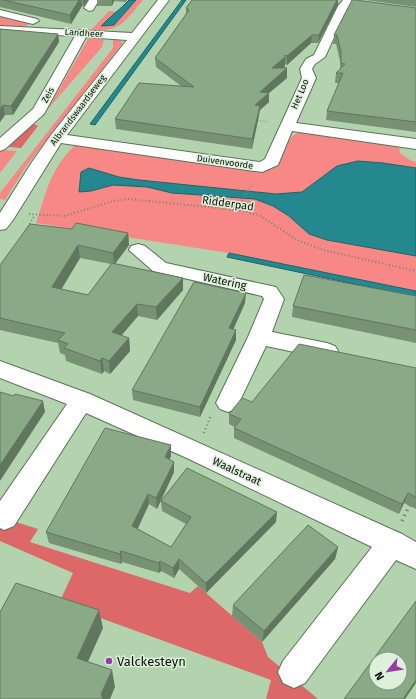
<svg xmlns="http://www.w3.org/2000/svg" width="416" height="699" font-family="'Fira Sans',sans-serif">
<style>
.green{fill:#f88886}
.forest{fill:#dc6868}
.water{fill:#26888f;stroke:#1d6566}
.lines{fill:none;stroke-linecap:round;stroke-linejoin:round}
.minor-casing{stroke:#587554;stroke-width:2}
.path-far3{stroke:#6f876d;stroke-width:1.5;stroke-dasharray:0.5 1.5;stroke-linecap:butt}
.path-far2{stroke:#6f876d;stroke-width:2;stroke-dasharray:1 2.5;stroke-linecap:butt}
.path-far1{stroke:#6f876d;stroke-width:2.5;stroke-dasharray:1 3;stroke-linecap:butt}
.path{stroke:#6f876d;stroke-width:3.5;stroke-dasharray:1.5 4;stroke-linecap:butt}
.minor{fill:#fff;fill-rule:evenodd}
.wall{fill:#779173;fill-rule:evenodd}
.shaded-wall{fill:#61765e}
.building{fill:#8aa986;stroke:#61765e;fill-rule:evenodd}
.poi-dot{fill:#973ba5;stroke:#deefdc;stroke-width:1.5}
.labels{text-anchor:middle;stroke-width:3;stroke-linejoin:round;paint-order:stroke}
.far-street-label{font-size:9px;fill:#081407;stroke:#deefdc}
.street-label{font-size:11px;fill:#081407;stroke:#deefdc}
.near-poi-label{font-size:13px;fill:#081407;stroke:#deefdc;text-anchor:start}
</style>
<rect width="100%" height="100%" fill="#b3d3af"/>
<!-- green -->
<path class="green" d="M 136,0 L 143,0 C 125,21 121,32 91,30 L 109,11 L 119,12 L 111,15 L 101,25 L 114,25 Z
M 0,16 L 20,21 L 23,20 L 30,23 C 23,30 10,27 0,27 Z
M 88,39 L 104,39 L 102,47 L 48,109 Z
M 113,39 L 119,40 L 123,43 L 27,165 L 5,200 L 0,199 L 0,193 L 113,48 Z
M 300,132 L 399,146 L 400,153 L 410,160 L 416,162 L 416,291 L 229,253 L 36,223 C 47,190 50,170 75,145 L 259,170 C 292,167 279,138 300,132 Z
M 0,150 L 17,151 L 0,173 Z"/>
<!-- forest -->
<path class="forest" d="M 32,123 L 38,126 L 21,148 L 9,147 Z
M 0,517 L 38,529 L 30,542 L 190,593 L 198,586 L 262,642 L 268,657 L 318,699 L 266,699 L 271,680 L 59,603 L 73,573 L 0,541 Z"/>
<!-- water -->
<path class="water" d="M 129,0 L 136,0 L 114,25 L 101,26 C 110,16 120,10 129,0 Z
M 182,0 L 186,0 L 95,125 L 90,124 Z
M 358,161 L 383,163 L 416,168 L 416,256 L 327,240 L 309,234 L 289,216 L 273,206 L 255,199 L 172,193 L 147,187 L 113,185 L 91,191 L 79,192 L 81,172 L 89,168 L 119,177 L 139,180 L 276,194 L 302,192 L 337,166 Z
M 229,253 L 416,291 L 416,297 L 227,257 Z"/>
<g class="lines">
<defs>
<path id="minor" d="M 89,0 L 99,0 L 93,10 L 89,11 L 84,8 Z
M 158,0 L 169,0 L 67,135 L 260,162 L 265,159 L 302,78 L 300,69 L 306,59 L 314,55 L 338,6 L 343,0 L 351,0 L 352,2 L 347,9 L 325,57 L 315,64 L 312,69 L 316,78 L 296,123 L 416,139 L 416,149 L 292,131 L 278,165 L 262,172 L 61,143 L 13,220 L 6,229 L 0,230 L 0,213 L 32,162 L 51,135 L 127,40 L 86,37 L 44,114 L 5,149 L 0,151 L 0,138 L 33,109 L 75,36 L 0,32 L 0,26 L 132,33 Z
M 0,10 L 37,19 L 39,21 L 33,24 L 0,16 Z
M 138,244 L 145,246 L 166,263 L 276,287 L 284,299 L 272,332 L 327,343 L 335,346 L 338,351 L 335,356 L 327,359 L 266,346 L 236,409 L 228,412 L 220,409 L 216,403 L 248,337 L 264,299 L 262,296 L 153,271 L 129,250 L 131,246 Z
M 0,361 L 90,394 L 402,534 L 416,542 L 416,569 L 396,560 L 305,683 L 294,688 L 283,683 L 278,672 L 283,661 L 372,547 L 189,459 L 86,413 L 14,526 L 4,530 L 0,528 L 0,501 L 67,404 L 0,378 Z"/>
</defs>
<!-- minor casing -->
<use href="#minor" class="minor-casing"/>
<!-- path-far3 -->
<path class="path-far3" d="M 256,120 L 268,122
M 249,190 L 253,183"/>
<!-- path-far2 -->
<path class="path-far2" d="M 237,210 L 249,189
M 29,214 L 65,216 L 113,201 L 128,199 L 237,210 L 259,215 L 297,240 L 323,250 L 416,271
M 26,230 L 35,215"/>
<!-- path-far1 -->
<path class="path-far1" d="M 204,433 L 211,415"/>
<!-- path -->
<path class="path" d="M 402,521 L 410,504"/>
<!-- minor -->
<use href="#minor" class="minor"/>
</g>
<!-- wall -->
<path class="wall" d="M 0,0 L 88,0 L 84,6 L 82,6 L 71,24 L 0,7 Z
M 97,0 L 127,0 L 126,2 L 114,1 L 112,6 L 97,6 Z
M 192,0 L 338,0 L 338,5 L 318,43 L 311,43 L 287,65 L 285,64 L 285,67 L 282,68 L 287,68 L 287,78 L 269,93 L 269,102 L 260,110 L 259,115 L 252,149 L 116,129 L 115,119 L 181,86 L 156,67 L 155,58 L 186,14 L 186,8 Z
M 366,0 L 416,0 L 416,7 Z
M 416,8 L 416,132 L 326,120 L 327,111 L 339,83 L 335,83 L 336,73 L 340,70 L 340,61 L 336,44 L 333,44 L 334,35 Z
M 0,29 L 58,34 L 59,42 L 13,115 L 5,115 L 0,122 Z
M 128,233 L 129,245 L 115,264 L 183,290 L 157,320 L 138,316 L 121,336 L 129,338 L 130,351 L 110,374 L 104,371 L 102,374 L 66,361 L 65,355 L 60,353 L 58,343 L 0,330 L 0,265 ZM 80,258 L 111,264 L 88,295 L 61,289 Z
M 416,296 L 416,343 L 292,317 L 293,306 Z
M 245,303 L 233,329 L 236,340 L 200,417 L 133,400 L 132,390 Z
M 416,368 L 416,509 L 404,503 L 399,514 L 234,438 L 234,428 L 235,427 L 229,424 L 229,414 L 252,402 Z
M 171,445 L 171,456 L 169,460 L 174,462 L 174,472 L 157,509 L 149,504 L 137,529 L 171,547 L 186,524 L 162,511 L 161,501 L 276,522 L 206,593 L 179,569 L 174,578 L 161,571 L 159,573 L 122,562 L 121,564 L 49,543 L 46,532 Z
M 338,547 L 335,559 L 262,642 L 232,616 L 233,605 Z"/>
<!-- shaded-wall -->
<path class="shaded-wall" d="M 79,0 L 81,0 L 82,6 L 71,24 L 70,15 Z
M 83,0 L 88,0 L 84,6 Z
M 112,0 L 114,0 L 114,1 L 112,6 Z
M 337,0 L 338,0 L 338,5 L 318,43 L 319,35 Z
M 58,34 L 59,42 L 13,115 L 11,106 Z
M 312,35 L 311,43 L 287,65 L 287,56 Z
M 285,57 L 285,67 L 272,77 L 272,68 Z
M 287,68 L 287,78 L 269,93 L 269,102 L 260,110 L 259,115 L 252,149 L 255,105 L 260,92 Z
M 3,105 L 5,115 L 0,122 L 0,110 Z
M 128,233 L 129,245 L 114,265 L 113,253 Z
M 78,245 L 80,258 L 55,300 L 52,287 Z
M 183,278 L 183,290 L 157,320 L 156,307 Z
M 246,293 L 245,303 L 229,339 L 229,328 Z
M 137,304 L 138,316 L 113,345 L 112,332 Z
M 236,330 L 236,340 L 200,417 L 200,407 Z
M 129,338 L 130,351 L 110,374 L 109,361 Z
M 102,358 L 104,371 L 102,374 L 100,361 Z
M 43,401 L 45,412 L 0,481 L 0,465 Z
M 171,445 L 171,456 L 166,468 L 165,457 Z
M 174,462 L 174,472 L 157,509 L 156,498 Z
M 408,493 L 404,503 L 399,514 L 402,504 Z
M 148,494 L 149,504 L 134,537 L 132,526 Z
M 277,512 L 276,522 L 206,593 L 206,583 Z
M 338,547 L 335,559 L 262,642 L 264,631 Z
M 121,551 L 122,562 L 121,564 L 120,554 Z
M 179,559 L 179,569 L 174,578 L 173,568 Z
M 160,561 L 161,571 L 159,573 L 159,563 Z
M 99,610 L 103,628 L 82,675 L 77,658 Z
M 112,670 L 115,687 L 110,699 L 102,699 L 101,694 Z
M 416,680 L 416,683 L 405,699 L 403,699 Z"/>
<!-- building -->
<path class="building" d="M 3,0 L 79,0 L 70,15 Z
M 192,0 L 337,0 L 319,35 L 312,35 L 287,56 L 285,55 L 285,57 L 272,68 L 287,68 L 260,92 L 269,93 L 255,105 L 260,106 L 252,139 L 115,119 L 139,83 L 194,87 L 155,58 L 189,10 L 186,8 Z
M 352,0 L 356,0 L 416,8 L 416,122 L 327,111 L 343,73 L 336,73 L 345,64 L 341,63 L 341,52 L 337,35 L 334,35 Z
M 0,29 L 58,34 L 11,106 L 3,105 L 0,110 Z
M 76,223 L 128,233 L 113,253 L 78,245 L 52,287 L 88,295 L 112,263 L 183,278 L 156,307 L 137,304 L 112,332 L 129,338 L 109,361 L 102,358 L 100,361 L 64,348 L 68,344 L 58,340 L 65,333 L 0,318 L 0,265 L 30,224 L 72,229 Z
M 304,275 L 416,296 L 416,330 L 293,306 Z
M 194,282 L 246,293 L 229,328 L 236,330 L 200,407 L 132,390 Z
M 299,344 L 416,368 L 416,497 L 408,493 L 402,504 L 234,428 L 241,419 L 229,414 L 242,398 L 252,402 Z
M 0,392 L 14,396 L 15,394 L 43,401 L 0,465 Z
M 105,428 L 171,445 L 165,457 L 174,462 L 156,498 L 148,494 L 132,526 L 171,547 L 191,517 L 161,501 L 187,468 L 277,512 L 206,583 L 179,559 L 173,568 L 160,561 L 159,563 L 121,551 L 120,554 L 46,532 Z
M 308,525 L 338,547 L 264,631 L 233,605 Z
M 16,583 L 99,610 L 77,658 L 112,670 L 101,694 L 103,699 L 0,699 L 0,612 Z
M 416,601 L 416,680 L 403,699 L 344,699 ZM 376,659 L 400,659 L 400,683 L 376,683 Z"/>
<!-- markers -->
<circle class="poi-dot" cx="109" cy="661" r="4"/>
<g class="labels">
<!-- far-street labels -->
<g class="far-street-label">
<text transform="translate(84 33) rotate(4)" y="3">Landheer</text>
<text transform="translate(300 94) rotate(-67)" y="3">Het Loo</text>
<text transform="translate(48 95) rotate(-62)" y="3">Zeis</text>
<text transform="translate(78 110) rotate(-53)" y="3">Albrandswaardseweg</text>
<text transform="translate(225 162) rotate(8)" y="3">Duivenvoorde</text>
</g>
<!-- street labels -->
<g class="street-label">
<text transform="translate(228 203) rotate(8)" y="4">Ridderpad</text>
<text transform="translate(225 281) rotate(12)" y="4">Watering</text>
<text transform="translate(237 471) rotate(25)" y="4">Waalstraat</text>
</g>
<!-- near-poi labels -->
<g class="near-poi-label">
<text x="117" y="666">Valckesteyn</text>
</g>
</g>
<!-- north arrow -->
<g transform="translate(388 671) rotate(240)"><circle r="19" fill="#deefdc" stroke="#889787"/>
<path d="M0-3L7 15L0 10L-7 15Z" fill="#973ba5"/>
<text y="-6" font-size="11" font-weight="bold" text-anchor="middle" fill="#081407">N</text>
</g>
</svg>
